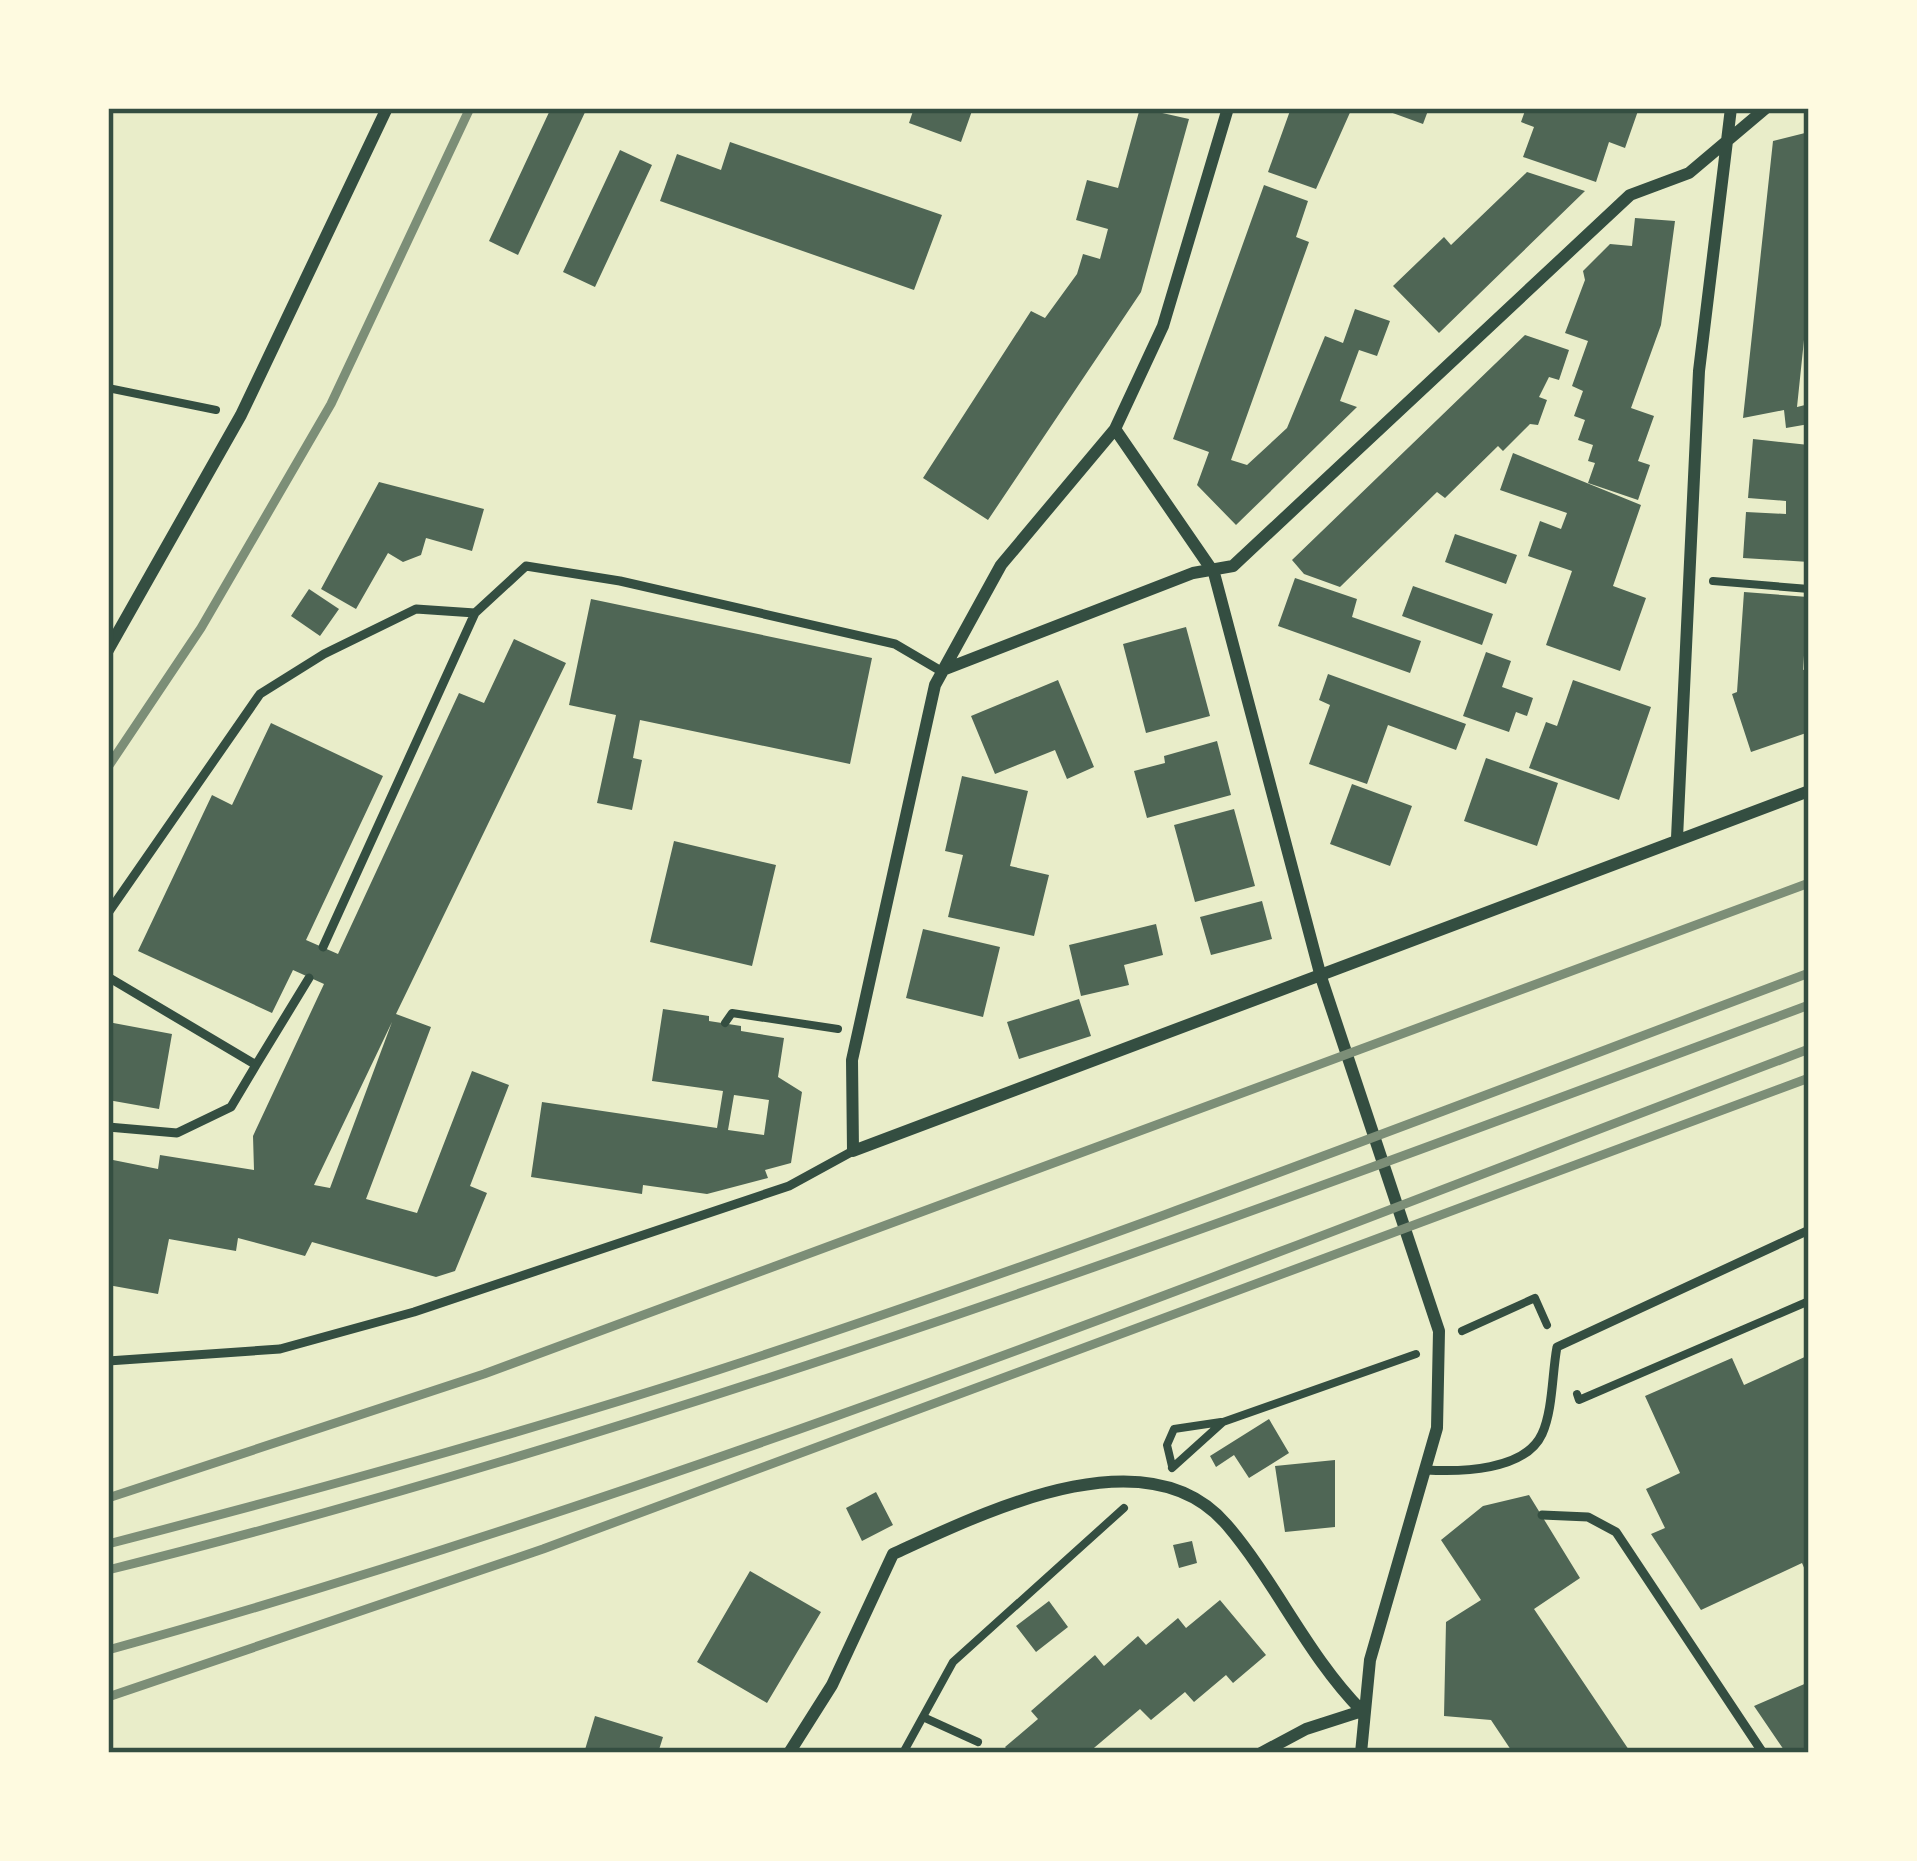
<svg xmlns="http://www.w3.org/2000/svg" width="1917" height="1861" font-family="Lato,sans-serif">
<style>
.building{fill:#4f6655;fill-rule:evenodd}
.lines{fill:none;stroke-linecap:round;stroke-linejoin:round}
.path{stroke:#344e41;stroke-width:8}
.service{stroke:#344e41;stroke-width:9}
.minor{stroke:#344e41;stroke-width:12}
.rail{stroke:#7c8e77;stroke-width:9}
.neatline{fill:none;stroke:#344e41;stroke-width:4.5}
</style>
<rect width="100%" height="100%" fill="#e9edc9"/>
<!-- building -->
<path class="building" d="M 551,108 L 587,108 L 518,255 L 489,241 Z
M 914,108 L 973,108 L 961,142 L 909,123 Z
M 1140,108 L 1189,119 L 1141,292 L 988,520 L 923,478 L 1031,311 L 1045,318 L 1077,274 L 1083,254 L 1100,259 L 1108,229 L 1076,220 L 1087,180 L 1118,188 Z
M 1291,108 L 1352,108 L 1316,189 L 1268,172 Z
M 1379,108 L 1429,108 L 1423,124 Z
M 1526,108 L 1639,108 L 1625,148 L 1609,142 L 1596,182 L 1523,157 L 1534,127 L 1521,122 Z
M 1809,132 L 1809,292 L 1797,407 L 1809,404 L 1809,424 L 1786,428 L 1784,410 L 1743,418 L 1773,141 Z
M 730,142 L 942,215 L 914,290 L 660,201 L 677,154 L 721,170 Z
M 620,150 L 652,165 L 595,287 L 563,272 Z
M 1527,172 L 1585,191 L 1439,333 L 1393,286 L 1444,237 L 1451,245 Z
M 1264,185 L 1308,201 L 1296,237 L 1309,242 L 1231,460 L 1247,465 L 1287,428 L 1325,336 L 1343,343 L 1355,309 L 1390,321 L 1377,356 L 1359,350 L 1340,401 L 1357,407 L 1236,525 L 1197,485 L 1209,452 L 1173,439 Z
M 1635,218 L 1675,221 L 1661,325 L 1631,408 L 1654,416 L 1638,461 L 1650,465 L 1638,500 L 1588,483 L 1595,463 L 1588,461 L 1593,445 L 1578,440 L 1585,420 L 1574,416 L 1583,391 L 1572,386 L 1588,341 L 1565,333 L 1585,280 L 1583,271 L 1610,244 L 1632,246 Z
M 1525,335 L 1569,350 L 1559,380 L 1549,377 L 1539,397 L 1547,400 L 1538,425 L 1530,424 L 1503,451 L 1498,446 L 1445,498 L 1437,492 L 1340,587 L 1304,574 L 1292,560 Z
M 1753,439 L 1809,445 L 1809,562 L 1743,558 L 1746,512 L 1786,514 L 1786,501 L 1748,498 Z
M 1513,453 L 1641,505 L 1613,586 L 1646,598 L 1620,671 L 1546,645 L 1572,571 L 1528,556 L 1540,521 L 1561,529 L 1567,513 L 1500,490 Z
M 379,482 L 484,509 L 472,551 L 426,538 L 421,555 L 403,562 L 388,553 L 356,609 L 321,589 Z
M 1455,534 L 1517,555 L 1506,584 L 1445,562 Z
M 1295,578 L 1357,599 L 1352,617 L 1421,641 L 1410,673 L 1278,626 Z
M 1413,586 L 1493,614 L 1482,645 L 1402,616 Z
M 309,589 L 339,609 L 320,636 L 291,616 Z
M 1744,592 L 1808,597 L 1803,670 L 1809,668 L 1809,732 L 1751,752 L 1732,694 L 1737,692 Z
M 591,599 L 872,658 L 850,764 L 640,720 L 633,758 L 642,760 L 632,810 L 597,803 L 616,715 L 569,705 Z
M 1186,627 L 1210,716 L 1146,733 L 1123,644 Z
M 514,639 L 566,663 L 396,1014 L 431,1027 L 366,1199 L 417,1213 L 472,1071 L 509,1085 L 470,1186 L 487,1193 L 455,1271 L 436,1277 L 312,1242 L 305,1256 L 238,1238 L 236,1251 L 169,1239 L 158,1294 L 108,1285 L 108,1159 L 158,1169 L 160,1155 L 254,1170 L 253,1136 L 324,984 L 293,970 L 272,1013 L 138,951 L 212,795 L 232,805 L 271,723 L 383,776 L 306,940 L 338,954 L 459,693 L 484,703 ZM 392,1022 L 330,1188 L 314,1185 Z
M 1486,652 L 1511,661 L 1502,687 L 1533,698 L 1527,716 L 1516,712 L 1509,732 L 1463,716 Z
M 1328,674 L 1466,724 L 1456,750 L 1388,725 L 1367,784 L 1309,764 L 1330,705 L 1319,700 Z
M 1058,680 L 1094,767 L 1067,779 L 1055,750 L 995,774 L 971,716 Z
M 1573,680 L 1651,707 L 1619,800 L 1529,768 L 1546,722 L 1557,726 Z
M 1217,741 L 1231,795 L 1147,818 L 1134,771 L 1165,763 L 1164,756 Z
M 1486,758 L 1558,783 L 1537,846 L 1464,821 Z
M 962,776 L 1028,791 L 1010,866 L 1049,875 L 1034,936 L 948,917 L 963,855 L 945,851 Z
M 1352,784 L 1412,806 L 1390,866 L 1330,844 Z
M 1234,809 L 1255,886 L 1195,902 L 1174,825 Z
M 674,841 L 776,865 L 752,966 L 650,942 Z
M 1262,901 L 1272,939 L 1211,955 L 1200,917 Z
M 1156,924 L 1163,955 L 1124,965 L 1129,985 L 1081,996 L 1069,945 Z
M 923,929 L 1000,947 L 983,1017 L 906,998 Z
M 1079,999 L 1091,1036 L 1019,1059 L 1007,1022 Z
M 663,1009 L 709,1016 L 709,1021 L 741,1026 L 741,1031 L 784,1038 L 778,1077 L 802,1092 L 791,1163 L 765,1170 L 768,1178 L 707,1194 L 643,1185 L 642,1194 L 531,1177 L 542,1102 L 717,1128 L 723,1091 L 652,1081 ZM 734,1095 L 769,1100 L 764,1135 L 728,1130 Z
M 108,1022 L 172,1034 L 159,1109 L 108,1100 Z
M 1809,1355 L 1809,1579 L 1802,1563 L 1701,1610 L 1651,1534 L 1665,1528 L 1646,1489 L 1680,1473 L 1645,1396 L 1732,1358 L 1744,1385 Z
M 1269,1419 L 1289,1453 L 1249,1478 L 1234,1455 L 1216,1467 L 1210,1456 Z
M 1335,1460 L 1335,1527 L 1285,1532 L 1275,1466 Z
M 876,1492 L 893,1525 L 862,1541 L 846,1508 Z
M 1529,1495 L 1580,1578 L 1534,1609 L 1631,1753 L 1513,1753 L 1491,1720 L 1444,1716 L 1446,1622 L 1481,1600 L 1441,1540 L 1483,1506 Z
M 1192,1541 L 1197,1563 L 1179,1568 L 1173,1545 Z
M 750,1571 L 821,1612 L 767,1703 L 697,1662 Z
M 1220,1600 L 1266,1655 L 1233,1683 L 1226,1675 L 1194,1702 L 1185,1692 L 1151,1720 L 1140,1709 L 1088,1753 L 1010,1753 L 1005,1747 L 1038,1719 L 1031,1711 L 1095,1655 L 1104,1666 L 1138,1636 L 1146,1645 L 1178,1618 L 1186,1628 Z
M 1049,1601 L 1068,1627 L 1036,1652 L 1016,1626 Z
M 1809,1682 L 1809,1753 L 1786,1753 L 1754,1706 Z
M 595,1716 L 663,1737 L 658,1753 L 584,1753 Z"/>
<g class="lines">
<!-- path -->
<path class="path" d="M 108,388 L 216,410
M 1713,581 L 1809,589
M 725,1023 L 732,1013 L 838,1029
M 1462,1331 L 1535,1298 L 1547,1325
M 1577,1394 L 1579,1400 L 1809,1301
M 1172,1466 L 1167,1445 L 1174,1429 L 1221,1422
M 1172,1468 L 1223,1422 L 1416,1354
M 923,1717 L 978,1742
M 903,1753 L 953,1662 L 1124,1508"/>
<!-- service -->
<path class="service" d="M 108,913 L 260,694 L 324,654 L 416,609 L 475,613 L 526,566 L 620,581 L 895,644 L 941,671
M 323,947 L 475,613
M 108,977 L 256,1065 L 309,978
M 108,1127 L 177,1133 L 231,1107 L 256,1065
M 108,1361 L 280,1349 L 414,1312 L 789,1186 L 853,1151
M 1426,1470 C 1460,1472 1525,1471 1542,1434 C 1553,1410 1552,1373 1557,1347 L 1809,1230
M 1542,1515 L 1588,1517 L 1616,1532 L 1763,1753"/>
<!-- minor -->
<path class="minor" d="M 1228,108 L 1163,326 L 1115,429 L 1001,565 L 935,685 L 852,1060 L 853,1151 L 1809,791
M 1115,429 L 1214,573 L 1321,977 L 1439,1331 L 1437,1428 L 1370,1660 L 1361,1753
M 108,650 L 241,415 L 387,108
M 943,670 L 1193,573 L 1233,566 L 1630,195 L 1689,173 L 1766,108
M 1677,838 L 1699,371 L 1731,108
M 789,1753 L 832,1685 L 893,1554 C 981,1514 1147,1430 1227,1525 C 1277,1584 1307,1655 1362,1711
M 1261,1753 L 1306,1729 L 1362,1711"/>
<!-- rail -->
<path class="rail" d="M 108,767 L 201,628 L 331,404 L 470,108
M 108,1498 L 484,1374 L 1809,883
M 108,1544 C 313,1491 517,1435 718,1370 C 1086,1250 1447,1109 1809,973
M 108,1570 C 689,1425 1249,1214 1809,1005
M 108,1650 C 688,1489 1247,1263 1809,1049
M 108,1697 L 543,1549 L 1809,1078"/>
</g>
<!-- border -->
<rect width="1917" height="1861" fill="none" stroke="#fefae0" stroke-width="222"/>
<rect x="111" y="111" width="1695" height="1639" class="neatline"/>
</svg>
